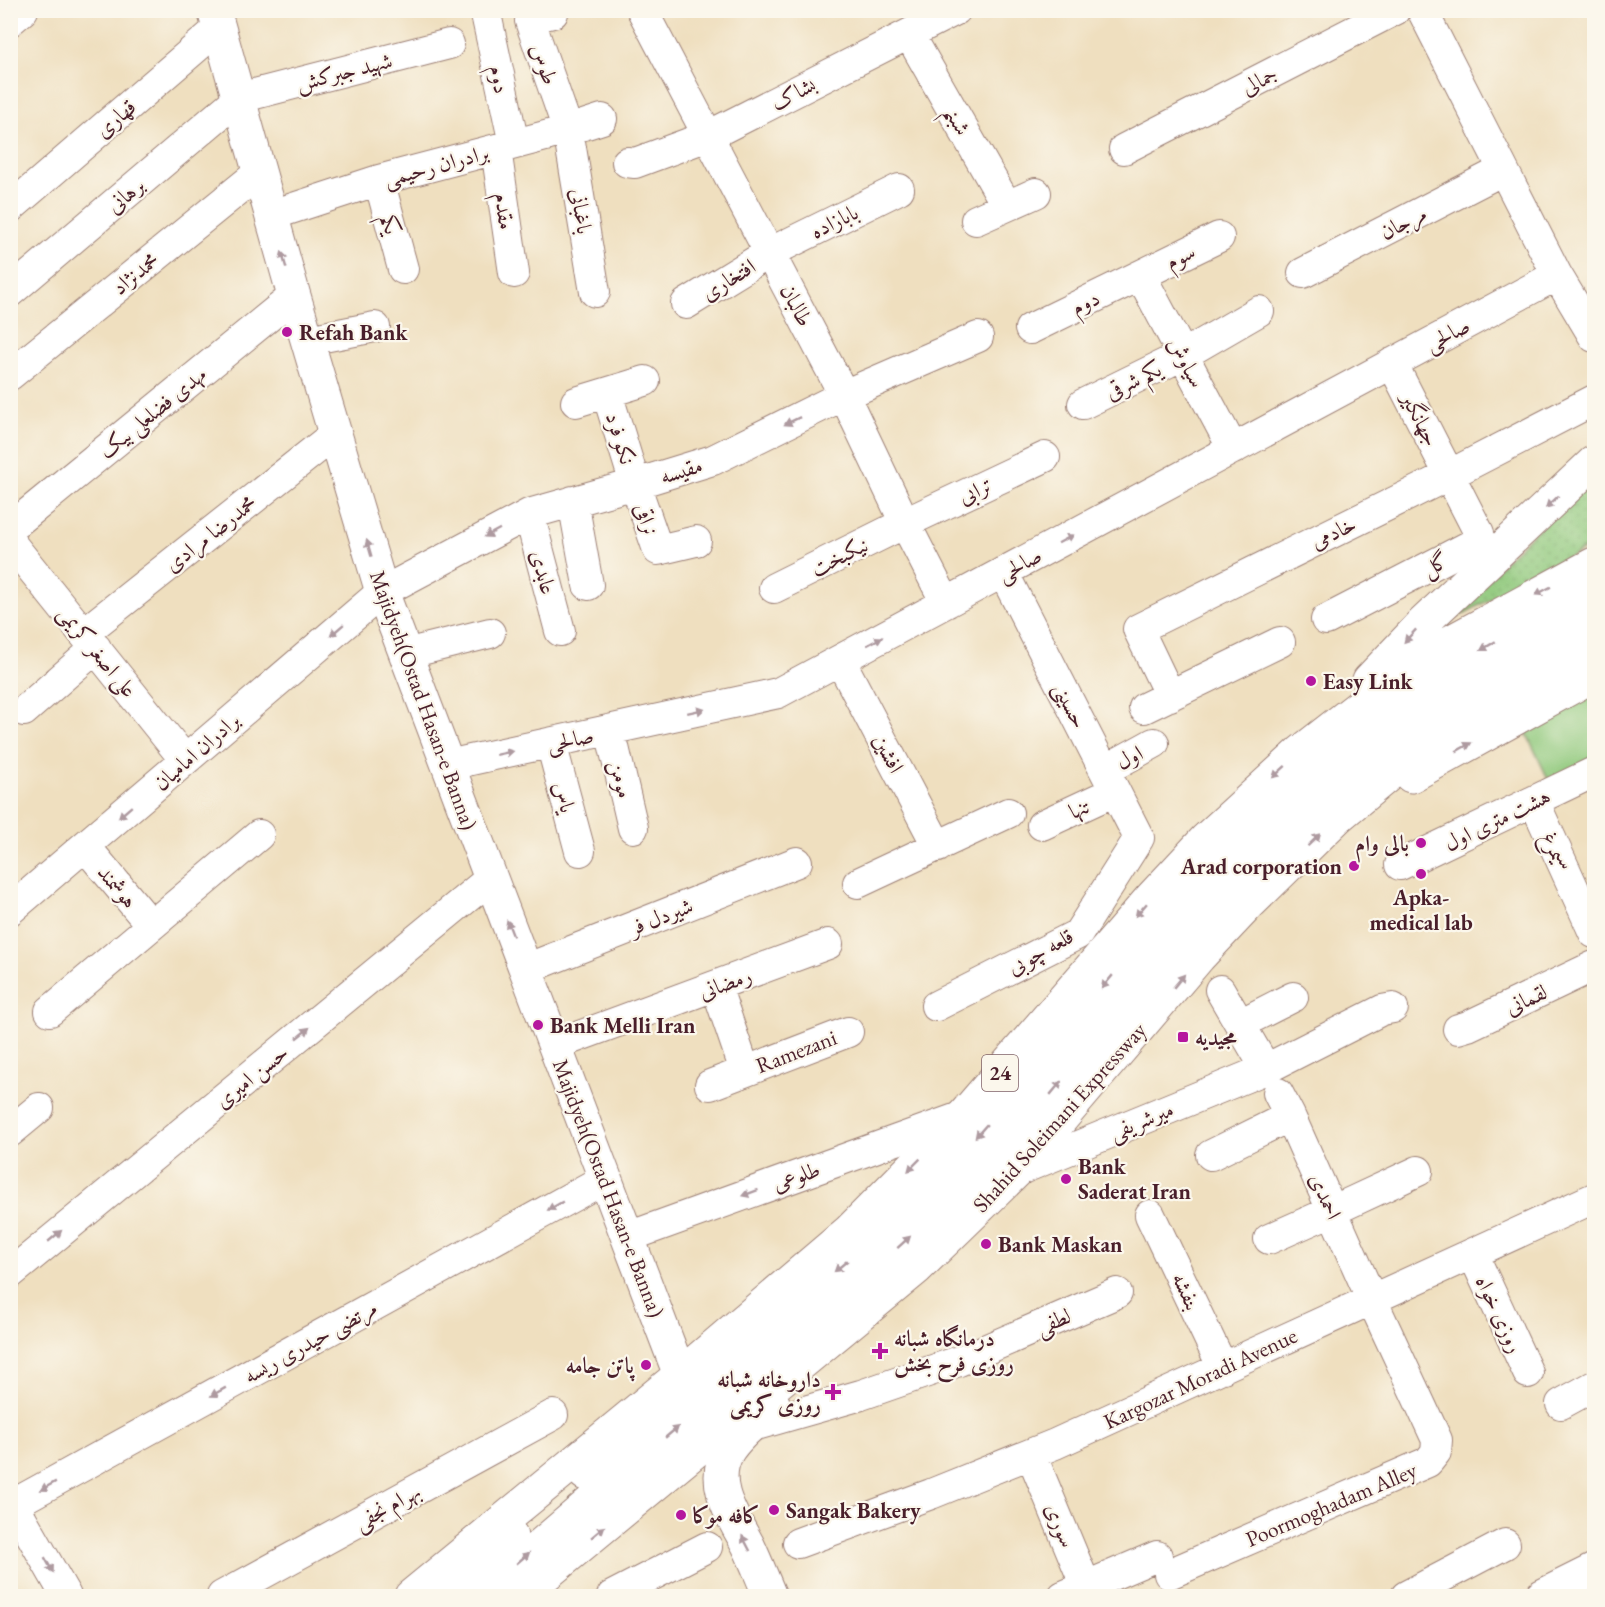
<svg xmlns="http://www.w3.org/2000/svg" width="1605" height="1607" font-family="'EB Garamond',Amiri,serif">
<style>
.park{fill:#90c97d;stroke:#6d7454;stroke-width:1.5}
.garden{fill:url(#garden-dots);stroke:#6d7454;stroke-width:1.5}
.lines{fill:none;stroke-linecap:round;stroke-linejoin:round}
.minor-casing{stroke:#9c7f75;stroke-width:32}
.major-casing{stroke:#9c7f75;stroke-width:35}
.highway-casing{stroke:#9c7f75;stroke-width:35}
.minor{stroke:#fff;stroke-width:30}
.major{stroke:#fff;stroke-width:33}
.highway{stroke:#fff;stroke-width:33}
.oneway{fill:#ae9aa0}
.poi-dot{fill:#b5179e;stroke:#fbf7ec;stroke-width:2}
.labels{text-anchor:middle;stroke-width:4.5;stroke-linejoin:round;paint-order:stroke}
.shield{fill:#fbf7ec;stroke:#7f6065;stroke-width:1.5}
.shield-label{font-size:21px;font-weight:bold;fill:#4a1f2b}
.street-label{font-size:22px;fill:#4a1f2b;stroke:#fbf7ec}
.poi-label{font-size:22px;font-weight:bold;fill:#4a1f2b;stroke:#fbf7ec;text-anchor:start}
</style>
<defs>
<pattern id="garden-dots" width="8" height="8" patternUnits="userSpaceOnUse" patternTransform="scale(1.5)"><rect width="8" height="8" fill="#90c97d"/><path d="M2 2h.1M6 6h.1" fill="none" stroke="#7eac6c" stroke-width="1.8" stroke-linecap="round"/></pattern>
</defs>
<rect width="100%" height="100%" fill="#fbf7ec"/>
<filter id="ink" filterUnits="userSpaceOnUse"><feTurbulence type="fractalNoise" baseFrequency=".0167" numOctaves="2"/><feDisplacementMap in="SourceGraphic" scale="12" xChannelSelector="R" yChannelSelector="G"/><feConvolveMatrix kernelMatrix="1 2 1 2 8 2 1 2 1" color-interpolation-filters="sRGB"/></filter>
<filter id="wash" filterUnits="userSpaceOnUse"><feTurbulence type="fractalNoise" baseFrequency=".008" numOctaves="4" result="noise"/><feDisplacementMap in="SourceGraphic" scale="24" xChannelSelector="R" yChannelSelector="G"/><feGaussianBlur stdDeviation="1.35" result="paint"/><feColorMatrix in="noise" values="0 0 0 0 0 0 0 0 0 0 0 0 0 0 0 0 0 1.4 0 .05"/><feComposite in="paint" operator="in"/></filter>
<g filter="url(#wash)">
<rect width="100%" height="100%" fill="#efdfbf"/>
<!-- park -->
<path class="park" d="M 1594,692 L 1594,761 L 1550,783 L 1524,728 Z"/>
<!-- garden -->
<path class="garden" d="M 1594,474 L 1594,544 L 1435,629 Z"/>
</g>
<g filter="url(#ink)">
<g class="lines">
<defs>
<path id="minor" d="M 642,10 L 844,395 L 905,523 L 946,603
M 1422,10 L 1557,275 L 1594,337
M 553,13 L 532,18 L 530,21 L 568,130 L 595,292
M 486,14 L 514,144
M 10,21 L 23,10
M 909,34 L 1007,206
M 496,149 L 514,273
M 1124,149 L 1395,10
M 627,162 L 635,163 L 708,136 L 956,10
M 379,180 L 403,269
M 10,208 L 219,28
M 272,215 L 379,180 L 568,130 L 602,119
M 976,220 L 1036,193
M 1303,273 L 1503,170
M 1141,276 L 1233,449
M 10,292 L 239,98 L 449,44
M 686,304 L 769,253 L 899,189
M 1030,329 L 1219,237
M 308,340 L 375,327
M 10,375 L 260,172
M 607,393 L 635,484 L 658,550 L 696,541
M 576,402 L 645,381
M 1083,404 L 1183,355 L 1259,311
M 573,501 L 588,585
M 529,514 L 560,631
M 10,528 L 294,296
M 10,542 L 185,760
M 774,588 L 905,523 L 1045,457
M 1326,620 L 1475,543 L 1478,539 L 1479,533 L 1392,363
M 84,633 L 335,434
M 405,654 L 490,633
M 840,660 L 938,847
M 1170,696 L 1138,629 L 1449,475 L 1594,400
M 1144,708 L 1280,642
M 24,711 L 96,648
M 610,730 L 633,828
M 551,743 L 580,851
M 448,765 L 778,693 L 1557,275
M 1105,770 L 1154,743
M 1534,801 L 1594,933
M 1042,825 L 1115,791
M 85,846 L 151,925
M 1400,865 L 1594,772
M 858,883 L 1008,813
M 10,910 L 382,592 L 529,514 L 635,484 L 713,460 L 844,395 L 978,337
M 526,969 L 797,862
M 716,986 L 745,1071
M 1220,990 L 1266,1069
M 936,1006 L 1078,934 L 1139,838 L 1003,572
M 50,1011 L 259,835
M 1240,1024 L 1293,997
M 1458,1029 L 1468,1026 L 1594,966
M 555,1045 L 828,944
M 710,1085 L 848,1032
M 10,1132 L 39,1108
M 1211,1155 L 1290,1116
M 1017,1171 L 1266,1069 L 1382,1010 L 1393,1008
M 1150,1215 L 1223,1368
M 628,1237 L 963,1116
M 1269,1239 L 1332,1211 L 1418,1171
M 1473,1254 L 1528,1373
M 10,1274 L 491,878
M 1561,1404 L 1594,1386
M 749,1427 L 861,1395 L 959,1361 L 1117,1293
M 1031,1454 L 1090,1596
M 584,1475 L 769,1327 L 897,1218 L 958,1158 L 1158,923 L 1204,875 L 1289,793 L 1369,727 L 1395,707 L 1475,654 L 1594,588
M 10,1498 L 66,1596
M 10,1506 L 606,1178
M 798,1543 L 931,1494 L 1055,1444 L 1594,1198
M 1169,1574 L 1428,1462 L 1436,1452 L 1437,1440 L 1372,1300 L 1290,1116 L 1278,1093
M 222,1596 L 553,1415
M 437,1596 L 512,1534
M 479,1596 L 642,1456 L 688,1418 L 773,1352 L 905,1242 L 1007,1143 L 1054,1091 L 1189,929 L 1229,884 L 1276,840 L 1385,748 L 1470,689 L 1521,658 L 1594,618
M 612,1596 L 707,1547
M 1063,1596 L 1157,1556
M 1406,1596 L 1505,1544"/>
<path id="major" d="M 214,10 L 294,296 L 382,592 L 680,1375
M 770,1596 C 763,1580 756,1562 748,1545 C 733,1517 709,1483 728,1451 C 740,1432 759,1419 774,1405
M 1542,1596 L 1594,1570"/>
<path id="highway" d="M 1369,680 L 1423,623 L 1594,462
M 1411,776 L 1594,675
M 411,1596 L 680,1375 L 849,1231 L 963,1116 L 1150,899 L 1205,840 L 1302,751 L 1375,694 L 1439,648 L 1594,564
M 520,1596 L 917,1268 L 1017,1171 L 1199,957 L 1249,904 L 1339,816 L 1422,747 L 1460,718 L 1502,691 L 1594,640"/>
</defs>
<!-- minor casing -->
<use href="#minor" class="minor-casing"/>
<!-- major casing -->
<use href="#major" class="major-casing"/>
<!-- highway casing -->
<use href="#highway" class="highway-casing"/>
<!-- minor -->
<use href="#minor" class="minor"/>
<!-- major -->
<use href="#major" class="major"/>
<!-- highway -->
<use href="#highway" class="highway"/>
</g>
<!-- one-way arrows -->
<defs><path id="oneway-solid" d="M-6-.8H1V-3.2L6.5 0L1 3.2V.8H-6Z" transform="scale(1.5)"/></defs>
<g class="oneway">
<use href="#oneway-solid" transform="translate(284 260) rotate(-106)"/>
<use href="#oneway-solid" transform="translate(792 421) rotate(154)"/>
<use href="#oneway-solid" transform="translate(1552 502) rotate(137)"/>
<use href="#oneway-solid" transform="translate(492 533) rotate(152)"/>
<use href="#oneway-solid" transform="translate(1066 539) rotate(-28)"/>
<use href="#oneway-solid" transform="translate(369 548) rotate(-106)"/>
<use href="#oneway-solid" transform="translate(1543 591) rotate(152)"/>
<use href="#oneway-solid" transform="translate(337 630) rotate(139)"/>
<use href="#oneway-solid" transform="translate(1410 636) rotate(133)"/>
<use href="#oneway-solid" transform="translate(875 641) rotate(-28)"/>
<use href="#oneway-solid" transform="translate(1488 646) rotate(149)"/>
<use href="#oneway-solid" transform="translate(696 711) rotate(-12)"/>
<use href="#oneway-solid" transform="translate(1464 747) rotate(-29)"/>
<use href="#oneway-solid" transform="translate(505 753) rotate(-12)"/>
<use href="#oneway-solid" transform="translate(1279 772) rotate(138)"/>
<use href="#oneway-solid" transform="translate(125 812) rotate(139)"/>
<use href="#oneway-solid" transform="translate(1314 840) rotate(-44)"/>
<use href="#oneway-solid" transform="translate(1141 910) rotate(131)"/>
<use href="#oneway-solid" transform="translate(510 928) rotate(-111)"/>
<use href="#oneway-solid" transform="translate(1179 981) rotate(-50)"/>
<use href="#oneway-solid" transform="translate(1107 982) rotate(130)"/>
<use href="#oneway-solid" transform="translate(303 1033) rotate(-39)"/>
<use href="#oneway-solid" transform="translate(1056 1088) rotate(-50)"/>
<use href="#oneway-solid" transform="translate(981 1131) rotate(131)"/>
<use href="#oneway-solid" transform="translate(914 1165) rotate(135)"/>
<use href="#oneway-solid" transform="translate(750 1193) rotate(160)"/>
<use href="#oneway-solid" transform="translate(555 1206) rotate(151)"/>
<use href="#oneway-solid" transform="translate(55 1236) rotate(-40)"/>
<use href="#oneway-solid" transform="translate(904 1242) rotate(-42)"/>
<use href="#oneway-solid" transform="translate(841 1266) rotate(140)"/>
<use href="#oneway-solid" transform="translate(218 1392) rotate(151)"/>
<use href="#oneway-solid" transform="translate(672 1432) rotate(-40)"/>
<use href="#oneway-solid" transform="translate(48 1486) rotate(151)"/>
<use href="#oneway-solid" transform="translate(598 1532) rotate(-40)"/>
<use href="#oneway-solid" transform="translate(746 1543) rotate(-118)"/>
<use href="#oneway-solid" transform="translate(523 1558) rotate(-41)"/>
<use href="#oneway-solid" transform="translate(49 1565) rotate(61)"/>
</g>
</g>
<!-- markers -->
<g class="poi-dot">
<circle cx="287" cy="332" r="6"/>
<circle cx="1311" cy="681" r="6"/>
<circle cx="1421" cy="843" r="6"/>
<circle cx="1354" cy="866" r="6"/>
<circle cx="1421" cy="874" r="6"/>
<circle cx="538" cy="1025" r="6"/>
<rect x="1177" y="1031" width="12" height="12" rx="3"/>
<circle cx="1066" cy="1179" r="6"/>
<circle cx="986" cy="1244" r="6"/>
<path d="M877 1342h6v6h6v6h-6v6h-6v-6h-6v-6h6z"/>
<circle cx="646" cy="1365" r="6"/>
<path d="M830 1383h6v6h6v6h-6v6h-6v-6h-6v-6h6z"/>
<circle cx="774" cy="1510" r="6"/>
<circle cx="681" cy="1515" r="6"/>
</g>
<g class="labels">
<!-- shield labels -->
<rect class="shield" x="982" y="1055" width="36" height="36" rx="4.5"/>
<g class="shield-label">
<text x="1000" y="1080">24</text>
</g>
<!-- street labels -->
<g class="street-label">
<text transform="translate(545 64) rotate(71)" y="8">طوس</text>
<text transform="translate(344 71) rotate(-14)" y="8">شهید جبرکش</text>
<text transform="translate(500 79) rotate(78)" y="8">دوم</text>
<text transform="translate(1259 80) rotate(-27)" y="8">جمالی</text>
<text transform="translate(793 93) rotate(-27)" y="8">بشاک</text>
<text transform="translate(115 118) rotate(-41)" y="8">قهاری</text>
<text transform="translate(958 120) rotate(60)" y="8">شبنم</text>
<text transform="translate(436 165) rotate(-15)" y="8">برادران رحیمی</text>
<text transform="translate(125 195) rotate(-40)" y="8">برهانی</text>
<text transform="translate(505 211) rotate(82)" y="8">مقدم</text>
<text transform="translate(582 211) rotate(81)" y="8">باغبانی</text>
<text transform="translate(834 221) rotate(-26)" y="8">بابازاده</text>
<text transform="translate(1403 222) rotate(-27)" y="8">مرجان</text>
<text transform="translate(391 224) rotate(75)" y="8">یکم</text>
<text transform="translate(1180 256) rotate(-26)" y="8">سوم</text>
<text transform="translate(135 273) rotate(-39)" y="8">محمدنژاد</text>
<text transform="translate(728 279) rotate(-32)" y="8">افتخاری</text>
<text transform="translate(1085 302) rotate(-26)" y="8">دوم</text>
<text transform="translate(797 305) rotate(62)" y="8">طالبان</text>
<text transform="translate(1447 334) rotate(-28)" y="8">صالحی</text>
<text transform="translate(1187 362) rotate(62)" y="8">سیاوش</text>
<text transform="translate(1133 380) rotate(-26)" y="8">یکم شرقی</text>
<text transform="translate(152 412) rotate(-39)" y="8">مهدی فضلعلی بیک</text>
<text transform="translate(1421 419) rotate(63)" y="8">جهانگیر</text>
<text transform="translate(621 438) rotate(73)" y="8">نکو فرد</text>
<text transform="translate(681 470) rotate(-17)" y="8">مقیسه</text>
<text transform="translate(975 490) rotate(-25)" y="8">ترابی</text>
<text transform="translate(647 519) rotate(71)" y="8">نراقی</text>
<text transform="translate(1333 532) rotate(-26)" y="8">خادمی</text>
<text transform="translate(210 533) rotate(-38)" y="8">محمدرضا مرادی</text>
<text transform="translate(839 556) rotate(-27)" y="8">نیکبخت</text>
<text transform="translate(1019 564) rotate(-29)" y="8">صالحی</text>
<text transform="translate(1435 564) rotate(-27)" y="8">گل</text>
<text transform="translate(544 572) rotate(75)" y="8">عابدی</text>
<text transform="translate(98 651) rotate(51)" y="8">علی اصغر کریمی</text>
<text transform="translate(424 700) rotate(70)" y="8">Majidyeh(Ostad Hasan-e Banna)</text>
<text transform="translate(1071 705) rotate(63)" y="8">حسینی</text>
<text transform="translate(570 739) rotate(-12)" y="8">صالحی</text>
<text transform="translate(196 751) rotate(-41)" y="8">برادران امامیان</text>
<text transform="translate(889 753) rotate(62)" y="8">افشین</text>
<text transform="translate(1129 757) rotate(-28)" y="8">اول</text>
<text transform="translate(622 779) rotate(77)" y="8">مومن</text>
<text transform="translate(565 797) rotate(75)" y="8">یاس</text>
<text transform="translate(1079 808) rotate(-25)" y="8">تنها</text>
<text transform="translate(1497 819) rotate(-26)" y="8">هشت متری اول</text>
<text transform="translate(1557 851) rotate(65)" y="8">سیمرغ</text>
<text transform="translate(118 886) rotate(50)" y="8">هوشمند</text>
<text transform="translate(661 916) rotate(-21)" y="8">شیردل فر</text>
<text transform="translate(1040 951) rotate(-29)" y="8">قلعه چوبی</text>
<text transform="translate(725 983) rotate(-20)" y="8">رمضانی</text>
<text transform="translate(1526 999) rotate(-25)" y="8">لقمانی</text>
<text transform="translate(796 1051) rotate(-21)" y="8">Ramezani</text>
<text transform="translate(251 1076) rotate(-39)" y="8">حسن امیری</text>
<text transform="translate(1059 1117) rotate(-48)" y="8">Shahid Soleimani Expressway</text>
<text transform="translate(1141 1120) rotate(-22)" y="8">میرشریفی</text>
<text transform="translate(796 1176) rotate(-20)" y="8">طلوعی</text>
<text transform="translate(609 1188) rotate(69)" y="8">Majidyeh(Ostad Hasan-e Banna)</text>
<text transform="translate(1326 1196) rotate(66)" y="8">احمدی</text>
<text transform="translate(1187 1291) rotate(65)" y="8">بنفشه</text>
<text transform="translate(1500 1314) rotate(65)" y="8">روزی خواه</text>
<text transform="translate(1053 1321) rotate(-23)" y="8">لطفی</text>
<text transform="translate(310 1341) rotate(-29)" y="8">مرتضی حیدری ریسه</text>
<text transform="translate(1200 1378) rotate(-25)" y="8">Kargozar Moradi Avenue</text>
<text transform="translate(1331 1504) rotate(-23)" y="8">Poormoghadam Alley</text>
<text transform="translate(387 1506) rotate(-29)" y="8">بهرام نجفی</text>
<text transform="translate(1061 1525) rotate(68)" y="8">سوری</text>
</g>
<!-- poi labels -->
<g class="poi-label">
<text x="299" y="340">Refah Bank</text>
<text x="1323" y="689">Easy Link</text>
<text x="1409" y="851" text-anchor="end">بالی وام</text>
<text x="1342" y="874" text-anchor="end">Arad corporation</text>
<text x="1421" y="905" text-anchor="middle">Apka-<tspan x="1421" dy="25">medical lab</tspan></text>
<text x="550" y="1033">Bank Melli Iran</text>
<text x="1195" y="1045">مجیدیه</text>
<text x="1078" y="1174">Bank<tspan x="1078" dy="25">Saderat Iran</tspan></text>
<text x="998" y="1252">Bank Maskan</text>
<text x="894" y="1346">درمانگاه شبانه<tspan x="894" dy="25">روزی فرح بخش</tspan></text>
<text x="634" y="1373" text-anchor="end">پاتن جامه</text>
<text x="821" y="1387" text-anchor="end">داروخانه شبانه<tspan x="821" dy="25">روزی کریمی</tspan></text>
<text x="786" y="1518">Sangak Bakery</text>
<text x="693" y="1523">کافه موکا</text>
</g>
</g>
<!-- margin -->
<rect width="1605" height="1607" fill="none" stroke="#fbf7ec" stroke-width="36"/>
</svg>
